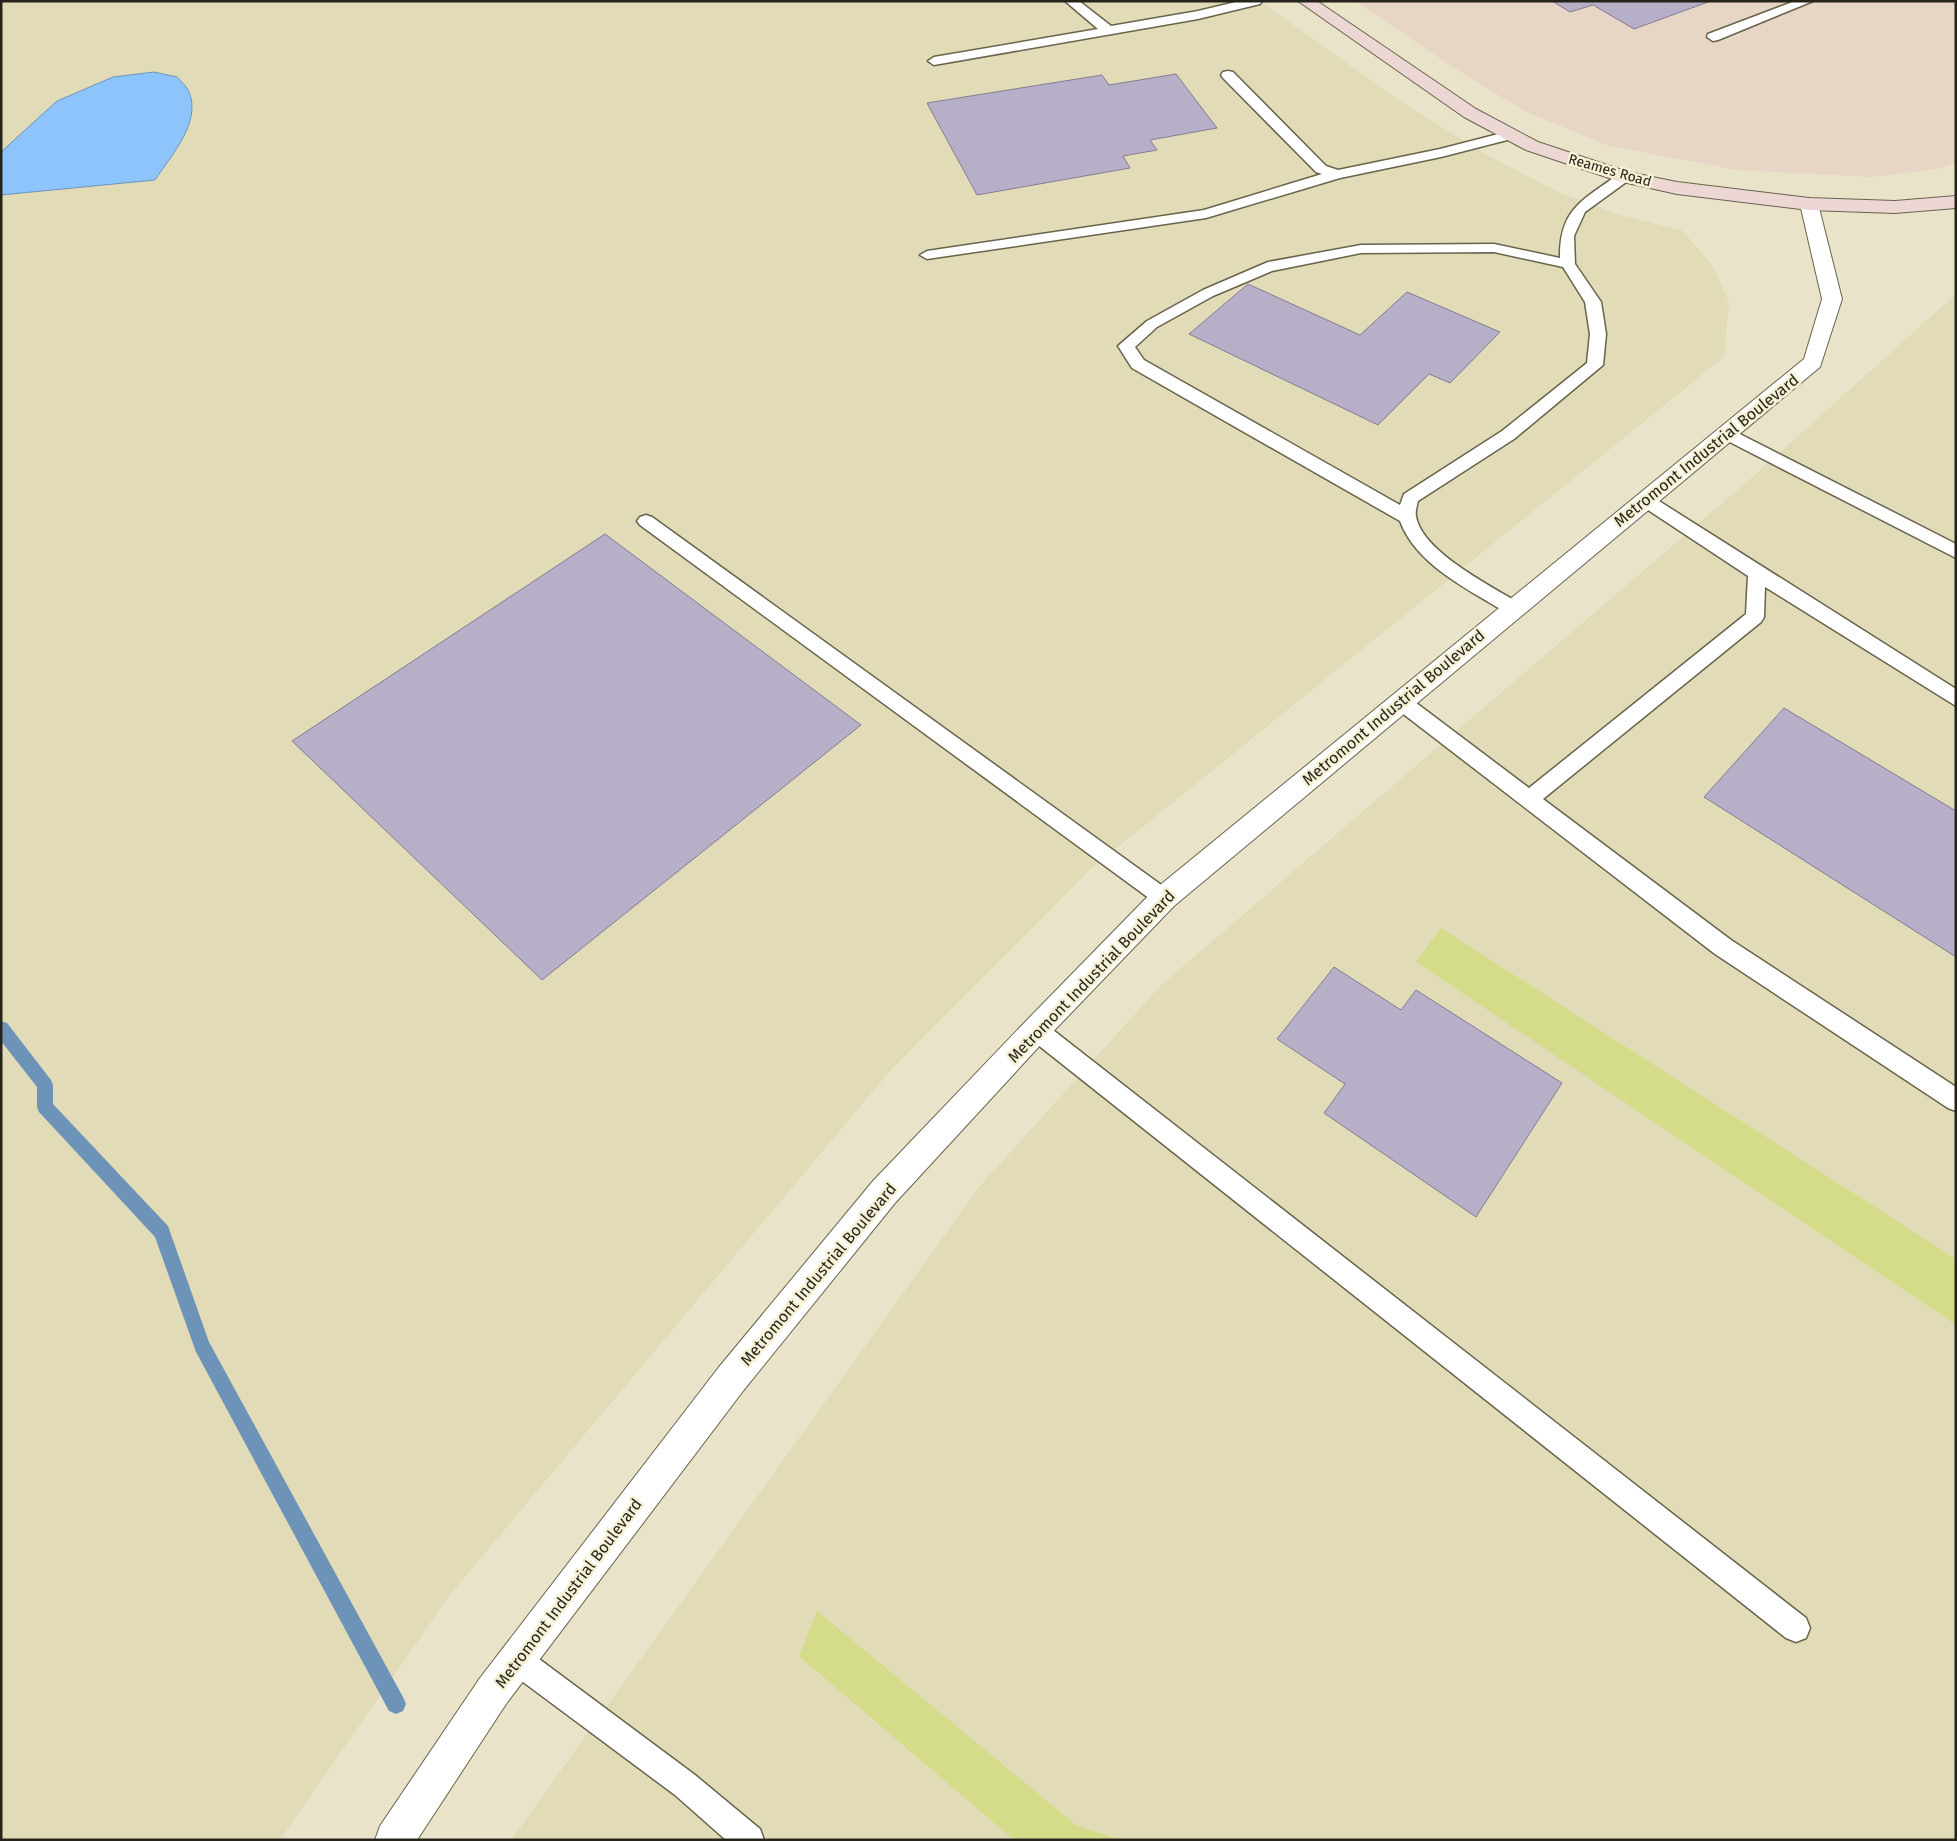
<svg xmlns="http://www.w3.org/2000/svg" width="1957" height="1841" font-family="'Fira Sans',sans-serif">
<style>
.commercial{fill:#e7d6c5}
.built{fill:#e2dbb8}
.green{fill:#d4dc89}
.water{fill:#8cc4fb;stroke:#6d94b8}
.lines{fill:none;stroke-linecap:round;stroke-linejoin:round}
.stream{fill:#6d94b8;fill-rule:evenodd}
.building{fill:#b7afc8;stroke:#837c93}
.service-casing{stroke:#68634b;stroke-width:3}
.minor-casing{stroke:#68634b;stroke-width:2}
.secondary-casing{stroke:#68634b;stroke-width:2}
.service{fill:#fff;fill-rule:evenodd}
.minor{fill:#fff;fill-rule:evenodd}
.secondary{fill:#edd7d5;fill-rule:evenodd}
.labels{text-anchor:middle;stroke-width:5;stroke-linejoin:round;paint-order:stroke}
.far-street-label{font-size:14px;fill:#26241a;stroke:#f6f1d6}
.street-label{font-size:16px;fill:#26241a;stroke:#f6f1d6}
</style>
<rect width="100%" height="100%" fill="#e9e4c9"/>
<!-- commercial -->
<path class="commercial" d="M 1355,1 L 1956,1 L 1956,163 L 1938,169 L 1872,177 L 1737,170 L 1609,146 L 1524,111 L 1454,68 Z"/>
<!-- built -->
<path class="built" d="M 1,1 L 1260,1 L 1403,103 L 1487,155 L 1562,194 L 1621,215 L 1683,231 L 1712,265 L 1729,302 L 1724,357 L 1092,868 L 890,1071 L 449,1596 L 280,1840 L 1,1840 Z
M 1956,294 L 1956,1840 L 511,1840 L 979,1187 L 1161,985 L 1757,473 Z"/>
<!-- green -->
<path class="green" d="M 1441,928 L 1956,1259 L 1956,1325 L 1416,962 Z
M 817,1611 L 1076,1825 L 1120,1840 L 1014,1840 L 799,1656 Z"/>
<!-- water -->
<path class="water" d="M 154,72 L 177,77 C 181,81 187,87 189,92 C 202,122 170,157 155,180 L 1,195 L 1,152 L 57,101 L 113,77 Z"/>
<g class="lines">
<!-- stream -->
<path class="stream" d="M 1,1021 L 7,1023 L 51,1080 L 53,1085 L 53,1104 L 168,1226 L 209,1342 L 403,1697 L 406,1704 L 403,1711 L 396,1714 L 389,1711 L 196,1352 L 155,1237 L 39,1112 L 37,1107 L 37,1087 L 1,1041 Z"/>
</g>
<!-- building -->
<path class="building" d="M 1552,1 L 1711,1 L 1634,29 L 1593,5 L 1570,12 Z
M 1176,74 L 1217,128 L 1150,140 L 1157,150 L 1123,156 L 1130,168 L 977,195 L 927,103 L 1102,75 L 1109,85 Z
M 1248,284 L 1360,335 L 1407,292 L 1500,332 L 1450,383 L 1429,374 L 1378,425 L 1189,334 Z
M 605,534 L 861,725 L 542,980 L 292,741 Z
M 1784,708 L 1956,811 L 1956,957 L 1704,797 Z
M 1334,967 L 1401,1010 L 1416,990 L 1562,1083 L 1476,1217 L 1324,1113 L 1345,1084 L 1277,1039 Z"/>
<g class="lines">
<defs>
<path id="service" d="M 1065,1 L 1079,1 L 1111,26 L 1198,11 L 1240,1 L 1262,1 L 1260,4 L 1198,19 L 934,65 L 928,61 L 934,57 L 1098,29 Z
M 1795,1 L 1813,1 L 1718,40 L 1713,41 L 1707,37 L 1708,34 Z
M 1228,71 L 1233,72 L 1326,166 L 1338,170 L 1440,149 L 1510,131 L 1517,135 L 1515,138 L 1441,157 L 1340,178 L 1206,218 L 927,259 L 920,255 L 927,251 L 1204,210 L 1322,174 L 1316,172 L 1223,78 L 1221,75 L 1223,72 Z
M 1624,173 L 1631,177 L 1629,180 L 1585,212 L 1574,236 L 1575,264 L 1601,302 L 1606,334 L 1603,365 L 1514,439 L 1418,501 C 1417,506 1415,511 1416,516 C 1421,551 1491,586 1519,603 L 1522,608 L 1519,613 L 1513,615 L 1507,613 C 1468,589 1416,565 1400,521 L 1132,368 L 1118,346 L 1147,321 L 1203,290 L 1268,262 L 1361,245 L 1494,244 L 1560,258 C 1559,209 1583,200 1619,174 ZM 1494,252 L 1563,267 L 1585,302 L 1590,334 L 1587,363 L 1502,431 L 1404,494 L 1400,505 L 1144,360 L 1135,347 L 1157,327 L 1213,296 L 1272,271 L 1361,253 Z
M 1726,427 L 1956,544 L 1956,558 L 1720,437 L 1718,433 L 1720,429 Z
M 1645,494 L 1651,496 L 1956,689 L 1956,706 L 1765,587 L 1764,617 L 1761,622 L 1543,799 L 1731,940 L 1956,1087 L 1956,1111 L 1948,1108 L 1715,954 L 1393,706 L 1390,701 L 1393,696 L 1400,694 L 1407,696 L 1529,788 L 1746,614 L 1748,576 L 1639,504 L 1636,500 L 1639,496 Z
M 646,515 L 652,517 L 1171,892 L 1175,898 L 1171,904 L 1164,907 L 1157,904 L 640,525 L 637,521 L 640,517 Z
M 1036,1020 L 1044,1023 L 1806,1618 L 1810,1628 L 1806,1638 L 1796,1642 L 1786,1638 L 1028,1037 L 1025,1030 L 1028,1023 Z
M 517,1646 L 527,1650 L 695,1775 L 760,1829 L 764,1840 L 726,1840 L 675,1795 L 507,1670 L 503,1660 L 507,1650 Z"/>
<path id="minor" d="M 1809,198 L 1816,200 L 1818,204 L 1842,299 L 1820,367 L 1174,906 L 1046,1039 L 895,1203 L 743,1391 L 506,1704 L 417,1840 L 375,1840 L 380,1826 L 480,1678 L 719,1367 L 873,1181 L 1026,1021 L 1154,890 L 1804,359 L 1822,299 L 1800,204 L 1802,200 Z"/>
<path id="secondary" d="M 1298,1 L 1317,1 L 1476,109 L 1538,142 L 1628,172 L 1677,182 L 1809,198 L 1895,201 L 1956,196 L 1956,208 L 1895,213 L 1809,210 L 1677,194 L 1618,181 L 1526,150 L 1464,117 Z"/>
</defs>
<!-- service casing -->
<use href="#service" class="service-casing"/>
<!-- minor casing -->
<use href="#minor" class="minor-casing"/>
<!-- secondary casing -->
<use href="#secondary" class="secondary-casing"/>
<!-- service -->
<use href="#service" class="service"/>
<!-- minor -->
<use href="#minor" class="minor"/>
<!-- secondary -->
<use href="#secondary" class="secondary"/>
</g>
<g class="labels">
<!-- far-street labels -->
<g class="far-street-label">
<text transform="translate(1610 170) rotate(16)" y="5">Reames Road</text>
</g>
<!-- street labels -->
<g class="street-label">
<text transform="translate(1706 450) rotate(-39)" y="6">Metromont Industrial Boulevard</text>
<text transform="translate(1393 707) rotate(-40)" y="6">Metromont Industrial Boulevard</text>
<text transform="translate(1091 976) rotate(-46)" y="6">Metromont Industrial Boulevard</text>
<text transform="translate(818 1274) rotate(-50)" y="6">Metromont Industrial Boulevard</text>
<text transform="translate(568 1593) rotate(-53)" y="6">Metromont Industrial Boulevard</text>
</g>
</g>
<!-- border -->
<rect width="1957" height="1841" fill="none" stroke="#26241a" stroke-width="5"/>
</svg>
